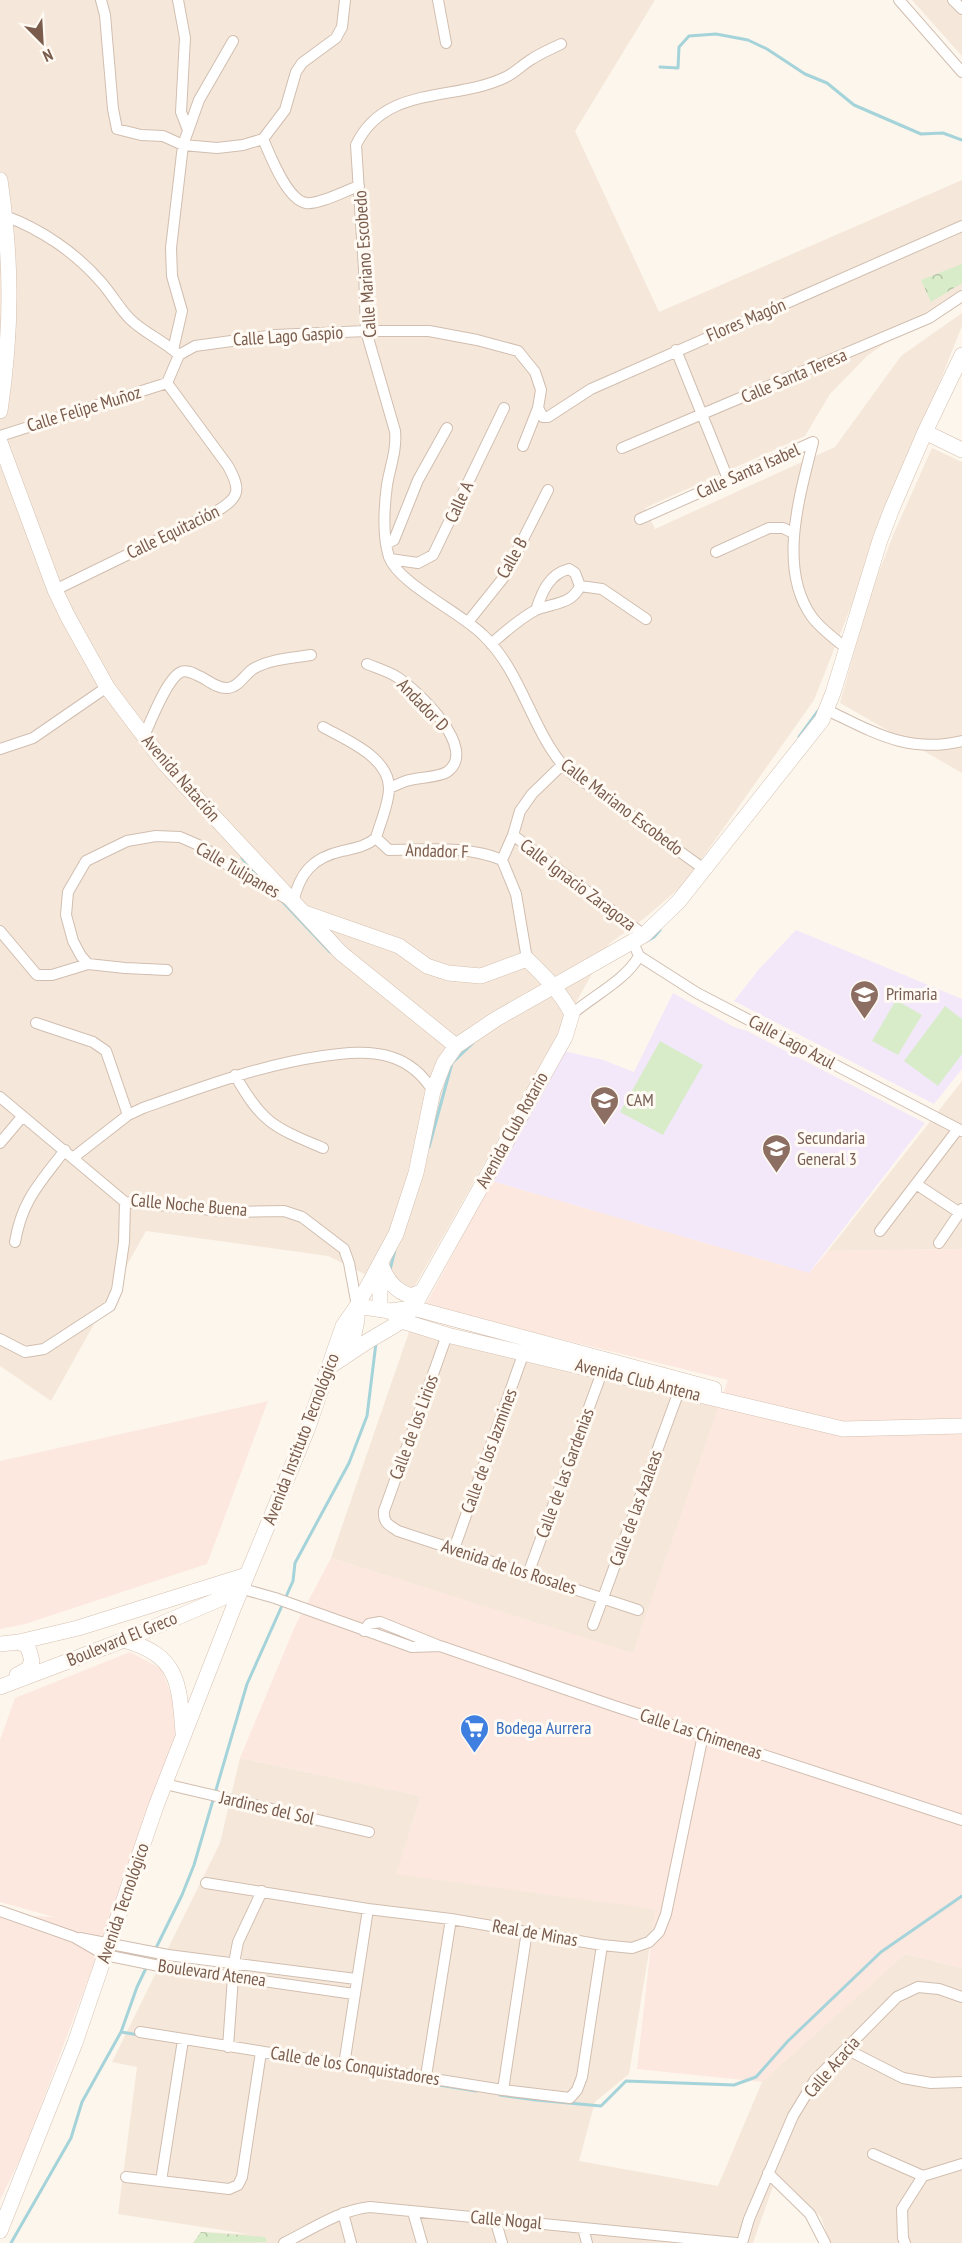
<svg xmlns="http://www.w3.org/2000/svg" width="962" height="2243" font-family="'PT Sans Narrow',sans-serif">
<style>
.residential{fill:#f5e8da}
.commercial{fill:#fde8e0}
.education{fill:#f3e8fa}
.grass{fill:#d8ecc9}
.forest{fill:url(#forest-crowns)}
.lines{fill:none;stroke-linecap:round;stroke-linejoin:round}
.stream{stroke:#a5d3da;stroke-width:3}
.street-casing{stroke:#d1beb0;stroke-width:12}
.secondary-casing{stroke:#d6c0b0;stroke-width:16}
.street{stroke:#fff;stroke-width:10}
.secondary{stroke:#fff;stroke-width:15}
.labels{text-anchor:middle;stroke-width:6;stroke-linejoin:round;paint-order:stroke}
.street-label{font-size:18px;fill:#7a5c4d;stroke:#fffaf3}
.education-label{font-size:18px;fill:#785e54;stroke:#fffaf3;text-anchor:start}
.shop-label{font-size:18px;fill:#366cbe;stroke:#fffaf3;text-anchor:start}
</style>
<defs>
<pattern id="forest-crowns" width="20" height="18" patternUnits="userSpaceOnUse" patternTransform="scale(1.5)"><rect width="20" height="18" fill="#d8ecc9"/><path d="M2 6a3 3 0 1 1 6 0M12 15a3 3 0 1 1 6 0" fill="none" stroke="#b4c2a5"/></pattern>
</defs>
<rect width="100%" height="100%" fill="#fdf6ec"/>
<!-- residential -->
<path class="residential" d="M 0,0 L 655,0 L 575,131 L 659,312 L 962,180 L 962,289 L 867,356 L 830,394 L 805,436 L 645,508 L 655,529 L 835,447 L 901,356 L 962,313 L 962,326 L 814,700 L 684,884 L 646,917 L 609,944 L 409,1296 L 328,1256 L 146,1231 L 51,1401 L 0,1366 Z
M 912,0 L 962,0 L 962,56 Z
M 932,448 L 962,462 L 962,773 L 840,703 L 869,598 L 894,533 Z
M 962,1081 L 962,1249 L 828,1251 Z
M 410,1329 L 719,1407 L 633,1654 L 331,1558 Z
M 240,1758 L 421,1796 L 398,1870 L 656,1909 L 629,2074 L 595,2102 L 579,2161 L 718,2186 L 762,2082 L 772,2068 L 905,1954 L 962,1968 L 962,2243 L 830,2243 L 821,2217 L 777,2175 L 753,2243 L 193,2243 L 201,2232 L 248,2234 L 118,2214 L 137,2067 L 112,2062 L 220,1843 Z"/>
<!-- commercial -->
<path class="commercial" d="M 492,1181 L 809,1273 L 828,1251 L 962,1249 L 962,1968 L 905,1954 L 762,2082 L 637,2069 L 655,1909 L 396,1874 L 421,1796 L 240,1758 L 295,1626 L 331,1558 L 633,1653 L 728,1380 L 425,1306 Z
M 268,1401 L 207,1564 L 25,1624 L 0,1629 L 0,1461 Z
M 130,1652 L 162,1669 L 182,1727 L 24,2151 L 0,2200 L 0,1915 L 54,1917 L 0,1902 L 0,1740 L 15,1698 Z"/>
<!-- education -->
<path class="education" d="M 796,930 L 962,999 L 962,1069 L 934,1104 L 734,1001 L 760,968 Z
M 673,993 L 734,1027 L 747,1031 L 925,1123 L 809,1273 L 492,1181 L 564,1051 L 603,1060 L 634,1072 Z"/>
<!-- grass -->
<path class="grass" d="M 896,1000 L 922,1015 L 898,1055 L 872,1041 Z
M 945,1006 L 962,1019 L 962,1054 L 938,1086 L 904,1061 Z
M 660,1041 L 703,1065 L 663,1135 L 620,1112 Z"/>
<!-- forest -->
<path class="forest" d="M 962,264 L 962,283 L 931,302 L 921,280 Z
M 201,2232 L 265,2237 L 267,2242 L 193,2243 Z"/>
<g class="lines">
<!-- stream -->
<path class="stream" d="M 660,67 L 678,68 L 679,47 L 689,36 L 716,34 L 748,40 L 767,49 L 805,74 L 827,83 L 854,105 L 921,134 L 943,133 L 962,140
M 799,737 L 818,711
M 242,858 L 264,882
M 281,900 L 330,952
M 647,941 L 654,937 L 660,930
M 429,1147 L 452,1063 L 473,1043
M 390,1270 L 395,1250
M 155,1950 L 182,1895 L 194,1865 L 247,1684 L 293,1581 L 295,1563 L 349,1463 L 367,1416 L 376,1343
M 121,2032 L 139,2035
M 266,2057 L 476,2091
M 500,2095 L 536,2100 L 601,2106 L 626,2081 L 734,2085 L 756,2077 L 788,2041 L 881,1952 L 962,1896
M 11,2243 L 71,2138 L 82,2102 L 121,2032 L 137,1987 L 147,1966"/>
<defs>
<path id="street" d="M 101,0 L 105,15 L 113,109 L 117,129 L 141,135 L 163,136 L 183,145 L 217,148 L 243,145 L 263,139 L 285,110 L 296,72 L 302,63 L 336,38 L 342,27 L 345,0
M 178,0 L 185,38 L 181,112 L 188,130
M 438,0 L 446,43
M 899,0 L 962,72
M 953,0 L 962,9
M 561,44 C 551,49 541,53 532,59 C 523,64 515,73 506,77 C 455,102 385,84 356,145 L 364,269 L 366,331 L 395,431 C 397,450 390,467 387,485 C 384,508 382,535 389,557 C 399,584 460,612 483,635 C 520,670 530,724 561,763 C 570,775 588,784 601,793 C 635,819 669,844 704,869
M 263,139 C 270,155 287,200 306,203 C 319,205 347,190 359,186
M 5,216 C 41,229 76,253 101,282 C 111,293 119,308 130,319 C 144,333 164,341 179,355 L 195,346 L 275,335 L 366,331 L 429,331 L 477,340 L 518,351 L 535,372 L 541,390 L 538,408 L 523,446
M 173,350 L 182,311 L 172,276 L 171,248 L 183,145 L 199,100 L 233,41
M 676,350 L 728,479
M 538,408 L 543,417 L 548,417 L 591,389 L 962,226
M 0,436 L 167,383
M 813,442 C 800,495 777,568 812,617 C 821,629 835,639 846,648
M 622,448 L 929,318 L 962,296
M 640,519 L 813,442
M 386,544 L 394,540 L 418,480 L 447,428
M 716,552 L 769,528 L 783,528 L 793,533
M 390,559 L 418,563 L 433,555 L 504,408
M 580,586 L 602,589 L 646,619
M 55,590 L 217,511 C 240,497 241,490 228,466 L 167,383 L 179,355
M 468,622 L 504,577 L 548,490
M 491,644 C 505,632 520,618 536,610 C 552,603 572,605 580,586 L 575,573 L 569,569 C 549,574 542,592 536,610
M 367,664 C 377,668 388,671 397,677 C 416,689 480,749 447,772 C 437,778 418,777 406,781 C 400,783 395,786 389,788
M 827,710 C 873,732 908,754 962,741
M 144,736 C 151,721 167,678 181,672 C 188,669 196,675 203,678 C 210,682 219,689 228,688 C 239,687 244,675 253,669 C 270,659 293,658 311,655
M 0,749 L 33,738 L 107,687
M 513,835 L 644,935
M 376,838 L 389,850 C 426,850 467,845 502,860
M 0,931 L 37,975 L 52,975 L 88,964
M 633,942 L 639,956 L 697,993 L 962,1131
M 527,959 L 516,894 L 502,860 L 513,835 L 520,811 L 532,794 L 562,765
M 167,970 L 125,968 L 88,964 L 81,956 L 73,941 L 66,915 L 68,892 L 86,861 L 127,841 L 156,836 L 180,837 L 203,847 L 236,871 L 293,902 C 300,873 312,858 342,851 C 355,848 365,847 376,838 C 380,823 389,804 389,788 C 389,757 346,740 323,727
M 572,1014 C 593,996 626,980 639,956
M 36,1023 L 93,1042 L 106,1051 L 128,1115
M 235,1075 C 262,1123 273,1127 323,1148
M 0,1097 L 125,1202 L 235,1212 L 284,1211 L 302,1217 L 344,1249 L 349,1263 L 357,1306
M 0,1143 L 22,1117
M 74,1157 L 128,1115 L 143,1108 C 202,1087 260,1065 323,1056 C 344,1053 370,1050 391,1057 C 410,1063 423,1075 433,1091
M 916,1184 L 960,1213
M 880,1231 L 958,1129
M 15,1242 C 22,1200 40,1183 65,1150
M 939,1243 L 962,1209
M 447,1335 L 384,1511 C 383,1523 389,1525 398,1531 L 638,1610
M 0,1339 L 25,1352 L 44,1349 L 110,1306 L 117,1290 L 124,1242 L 125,1202
M 454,1549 L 524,1352
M 528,1574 L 602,1372
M 243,1589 L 275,1598 L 412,1647 L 440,1646 L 614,1706 L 962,1820
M 593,1625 L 679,1391
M 364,1631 L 369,1624 L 380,1622 L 437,1645
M 165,1784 L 369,1832
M 206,1883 L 368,1909 L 451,1919 L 602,1945 L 632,1948 L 649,1942 L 659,1932 L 666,1914 L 703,1735
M 0,1911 L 74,1937 L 105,1955 L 164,1967 L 354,1994
M 80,1938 L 168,1955 L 356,1979
M 140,2032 L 503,2090 L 570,2098 L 577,2090 L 582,2077 L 602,1945
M 228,2047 L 234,1963 L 238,1942 L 262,1891
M 846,2049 L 903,2078 L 931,2083 L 962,2082
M 344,2065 L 368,1909
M 426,2076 L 451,1919
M 503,2090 L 527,1931
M 873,2154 L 923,2176
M 768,2173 L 810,2214 L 825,2243
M 923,2176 L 962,2164
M 126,2177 L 229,2189 L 238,2185 L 242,2177 L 261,2052
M 161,2181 L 183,2040
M 413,2212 L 422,2243
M 343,2213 L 351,2243
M 495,2219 L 502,2243
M 583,2228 L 587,2243
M 284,2243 C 311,2230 339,2210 370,2207 L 736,2243
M 742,2243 L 749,2219 L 793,2116 L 815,2080 L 897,1997 L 918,1987 L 939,1989 L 962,1997
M 905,2243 L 903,2238 L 902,2209 L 923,2176"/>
<path id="secondary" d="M 0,180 C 12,262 12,329 0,411
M 925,432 L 962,450
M 0,442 L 55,590 L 68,617 L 107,687 L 165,764 L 341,953 L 456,1046
M 305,913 L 399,946 L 427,966 L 448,973 L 481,976 L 527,959 C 545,977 561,992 572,1014 L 565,1037 L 413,1308 L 402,1321 L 390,1311
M 381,1264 C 386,1280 395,1291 411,1296 L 421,1292
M 357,1306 L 390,1311 L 413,1308 L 714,1389
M 380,1308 L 380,1284 L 384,1275
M 350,1353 L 357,1320 L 357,1306
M 329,1367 L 368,1341 L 402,1321 L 447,1335 L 843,1429 L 962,1426
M 124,1640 C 179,1656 179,1682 183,1733
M 0,1644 L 19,1642 L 78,1628 L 247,1575
M 17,1675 L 28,1669 L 32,1661 L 28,1647 L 19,1642
M 0,1687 L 124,1640 L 243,1589
M 0,2231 L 75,2043 L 156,1806 L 233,1609 L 307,1430 L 343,1326 L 357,1306 L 396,1234 L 416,1173 L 433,1091 L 444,1063 L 456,1046 L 496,1019 L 644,935 L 679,901 L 822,720 L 833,693 L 880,540 L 891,511 L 925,432 L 962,355"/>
</defs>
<!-- street casing -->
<use href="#street" class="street-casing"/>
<!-- secondary casing -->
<use href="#secondary" class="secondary-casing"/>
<!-- street -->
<use href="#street" class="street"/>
<!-- secondary -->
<use href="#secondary" class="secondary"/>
</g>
<!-- icons -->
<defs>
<symbol id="school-pin" viewBox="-11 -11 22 30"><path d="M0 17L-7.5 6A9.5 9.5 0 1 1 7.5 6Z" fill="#8d6e63" stroke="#fffaf3"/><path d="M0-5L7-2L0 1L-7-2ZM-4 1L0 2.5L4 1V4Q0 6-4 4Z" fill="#fff"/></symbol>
<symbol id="supermarket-pin" viewBox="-11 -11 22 30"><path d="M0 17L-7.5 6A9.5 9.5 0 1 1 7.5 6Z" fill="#3f7fe0" stroke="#fffaf3"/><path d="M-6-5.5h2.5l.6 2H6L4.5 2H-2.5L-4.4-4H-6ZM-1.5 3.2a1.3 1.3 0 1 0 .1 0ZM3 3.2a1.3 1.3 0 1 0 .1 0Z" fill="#fff"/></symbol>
</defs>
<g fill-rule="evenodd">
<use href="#school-pin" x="848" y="978" width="33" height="45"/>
<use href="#school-pin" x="588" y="1084" width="33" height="45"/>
<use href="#school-pin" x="760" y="1132" width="33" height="45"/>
<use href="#supermarket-pin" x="458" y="1712" width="33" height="45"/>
</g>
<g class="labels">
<!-- street labels -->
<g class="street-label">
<text transform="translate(365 264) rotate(-94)" y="6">Calle Mariano Escobedo</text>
<text transform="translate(746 320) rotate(-23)" y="6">Flores Magón</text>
<text transform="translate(288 336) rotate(-4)" y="6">Calle Lago Gaspio</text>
<text transform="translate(794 376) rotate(-23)" y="6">Calle Santa Teresa</text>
<text transform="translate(84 409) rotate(-17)" y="6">Calle Felipe Muñoz</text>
<text transform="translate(748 471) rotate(-24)" y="6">Calle Santa Isabel</text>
<text transform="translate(459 502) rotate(-65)" y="6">Calle A</text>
<text transform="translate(173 532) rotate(-26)" y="6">Calle Equitación</text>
<text transform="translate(512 558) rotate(-61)" y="6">Calle B</text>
<text transform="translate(423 705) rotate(46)" y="6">Andador D</text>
<text transform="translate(181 778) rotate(49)" y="6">Avenida Natación</text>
<text transform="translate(622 807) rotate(37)" y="6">Calle Mariano Escobedo</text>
<text transform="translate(437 851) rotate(2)" y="6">Andador F</text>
<text transform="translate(238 870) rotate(30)" y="6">Calle Tulipanes</text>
<text transform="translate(578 885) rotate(37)" y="6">Calle Ignacio Zaragoza</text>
<text transform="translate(792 1042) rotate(28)" y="6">Calle Lago Azul</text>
<text transform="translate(512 1130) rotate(-61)" y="6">Avenida Club Rotario</text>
<text transform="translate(189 1205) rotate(5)" y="6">Calle Noche Buena</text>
<text transform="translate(638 1380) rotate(14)" y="6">Avenida Club Antena</text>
<text transform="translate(414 1427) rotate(-70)" y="6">Calle de los Lirios</text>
<text transform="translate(301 1439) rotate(-69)" y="6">Avenida Instituto Tecnológico</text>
<text transform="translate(489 1451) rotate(-70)" y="6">Calle de los Jazmines</text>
<text transform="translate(565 1473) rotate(-70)" y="6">Calle de las Gardenias</text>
<text transform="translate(636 1508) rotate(-70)" y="6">Calle de las Azaleas</text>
<text transform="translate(509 1567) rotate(18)" y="6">Avenida de los Rosales</text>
<text transform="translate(122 1639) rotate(-22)" y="6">Boulevard El Greco</text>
<text transform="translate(701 1734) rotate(18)" y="6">Calle Las Chimeneas</text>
<text transform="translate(267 1808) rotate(13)" y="6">Jardines del Sol</text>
<text transform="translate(123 1903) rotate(-71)" y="6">Avenida Tecnológico</text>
<text transform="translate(535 1933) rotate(10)" y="6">Real de Minas</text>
<text transform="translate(212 1973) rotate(8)" y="6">Boulevard Atenea</text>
<text transform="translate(355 2066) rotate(9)" y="6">Calle de los Conquistadores</text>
<text transform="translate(832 2067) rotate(-49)" y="6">Calle Acacia</text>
<text transform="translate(506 2220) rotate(5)" y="6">Calle Nogal</text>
</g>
<!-- education labels -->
<g class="education-label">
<text x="886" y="1000">Primaria</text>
<text x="626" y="1106">CAM</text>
<text x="797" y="1144">Secundaria<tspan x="797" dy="21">General 3</tspan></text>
</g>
<!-- shop labels -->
<g class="shop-label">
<text x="496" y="1734">Bodega Aurrera</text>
</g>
</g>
<!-- north arrow -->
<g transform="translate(42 42) rotate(156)" stroke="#fffaf3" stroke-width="4.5" paint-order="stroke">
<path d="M0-4.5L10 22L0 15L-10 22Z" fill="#7a5c4d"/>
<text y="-9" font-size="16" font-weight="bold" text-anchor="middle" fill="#7a5c4d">N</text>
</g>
</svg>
